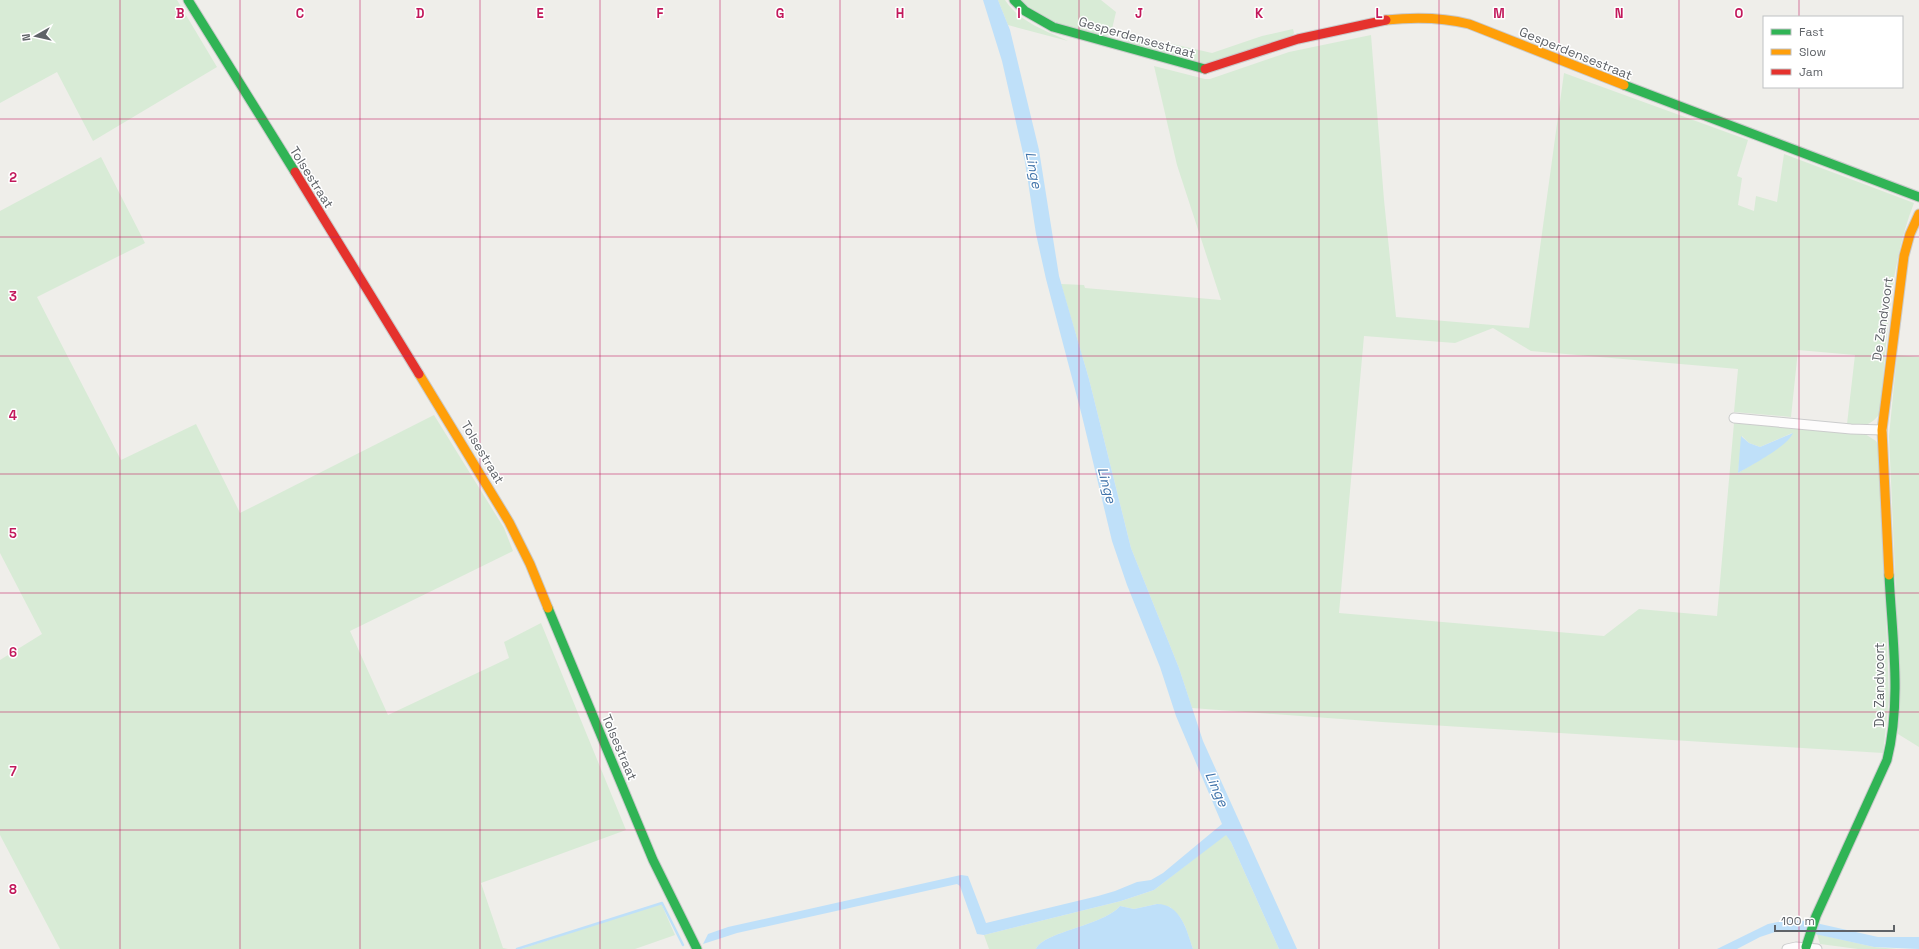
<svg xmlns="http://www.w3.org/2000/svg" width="1919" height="949" font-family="'Space Grotesk',sans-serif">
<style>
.green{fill:#d8ebd6;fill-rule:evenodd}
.water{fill:#bfe0f9}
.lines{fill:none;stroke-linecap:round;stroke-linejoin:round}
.stream{stroke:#bfe0f9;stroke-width:2.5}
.street-casing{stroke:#cbcccc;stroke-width:11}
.fast-casing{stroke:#cacacb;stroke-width:11}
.slow-casing{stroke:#cacacb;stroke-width:11}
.jam-casing{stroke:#cacacb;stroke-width:11}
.street{stroke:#fdfcfc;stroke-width:9}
.fast{stroke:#30b455;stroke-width:9}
.slow{stroke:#ff9f0a;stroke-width:9}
.jam{stroke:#e5322d;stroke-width:9}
.grid{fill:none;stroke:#c2185b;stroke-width:1;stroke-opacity:0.55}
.labels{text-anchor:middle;stroke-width:3;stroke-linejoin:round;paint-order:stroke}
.street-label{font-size:13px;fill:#5f6368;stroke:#fff}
.water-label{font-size:14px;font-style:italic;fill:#4174aa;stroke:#fff}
.grid-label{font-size:13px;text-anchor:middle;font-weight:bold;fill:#c2185b;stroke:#fff;stroke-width:3;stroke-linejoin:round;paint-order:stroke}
</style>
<rect width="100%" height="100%" fill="#efeeea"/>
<!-- green -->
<path class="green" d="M 0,0 L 177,0 L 217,67 L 93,141 L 57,72 L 0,103 Z
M 998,0 L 1005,0 C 1019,22 1046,31 1068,41 L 1008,25 Z
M 1019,0 L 1101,0 L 1116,12 L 1112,29 L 1105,38 L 1052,22 Z
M 1293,29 L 1294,33 L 1292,36 L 1207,64 L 1128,44 L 1124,39 L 1124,32 L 1124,33 L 1212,53 L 1262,36 Z
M 1371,35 L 1384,200 L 1396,317 L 1529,328 L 1564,73 L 1748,140 L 1737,176 L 1742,178 L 1738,205 L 1754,211 L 1756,196 L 1777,202 L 1784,154 L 1914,203 C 1888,269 1887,344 1880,413 C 1872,426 1860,428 1847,424 L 1855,355 L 1798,350 L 1791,417 L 1734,412 L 1738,369 L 1531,351 L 1493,328 L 1455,343 L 1364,336 L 1339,613 L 1604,636 L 1639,609 L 1717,616 L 1734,423 L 1865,434 L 1876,441 L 1880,448 L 1889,699 L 1883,753 L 1382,722 L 1192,708 L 1179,668 L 1131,548 L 1089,379 L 1061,284 L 1084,285 L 1085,288 L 1221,300 L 1177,165 L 1154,66 L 1205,79 L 1210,79 L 1289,52 ZM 1792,433 C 1778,451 1757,461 1738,473 L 1742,436 L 1749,443 L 1760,447 Z
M 101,157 L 145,243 L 37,297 L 121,460 L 196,424 L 240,513 L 434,415 L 504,528 L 513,551 L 350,631 L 388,715 L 509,658 L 504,642 L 541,623 L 626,830 L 481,883 L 503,948 L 508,949 L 60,949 L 0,835 L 0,660 L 42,634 L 0,553 L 0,211 Z
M 1897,355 L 1919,357 L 1919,747 L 1898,734 L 1900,686 L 1889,436 Z
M 1226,834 L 1231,842 L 1279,949 L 1193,949 L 1185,926 L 1180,917 L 1170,907 L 1157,904 L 1134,909 L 1120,906 C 1105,925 1043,932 1036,949 L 989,949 L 984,935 L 1121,901 L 1154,890 Z
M 661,903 L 675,935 L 635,949 L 521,949 Z
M 1817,934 L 1874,947 L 1897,949 L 1858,949 L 1820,944 Z"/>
<!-- water -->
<path class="water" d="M 983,0 L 998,0 L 1010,30 L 1039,150 L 1059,276 L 1089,379 L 1131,548 L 1179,668 L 1203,741 L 1297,949 L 1279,949 L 1231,842 L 1226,835 L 1154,890 L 1121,901 L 984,935 L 977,934 L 960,886 L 957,884 L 737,933 L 703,944 L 708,934 L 728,927 L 961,875 L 968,876 L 986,923 L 1098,896 L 1115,891 L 1137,882 L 1151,880 L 1163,873 L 1222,824 L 1176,716 L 1160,667 L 1127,585 L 1112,541 L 1082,416 L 1046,279 L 1036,234 L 1025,162 L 1002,61 Z
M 1793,433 C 1788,446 1750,466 1738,473 L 1741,436 L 1749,443 L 1760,447 Z
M 1157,904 C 1181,904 1187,931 1193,949 L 1036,949 C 1043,932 1105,925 1120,906 L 1134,909 Z
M 1787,920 L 1807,921 L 1878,937 L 1919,937 L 1919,949 L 1874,947 L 1797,930 L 1778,931 L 1760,937 L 1737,949 L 1717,949 L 1768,924 Z"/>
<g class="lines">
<!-- stream -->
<path class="stream" d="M 517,949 L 662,903 L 683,945"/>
<defs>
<path id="street" d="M 1734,418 L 1851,429 L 1882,430
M 1787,949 L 1796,947 L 1817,949"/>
<path id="fast" d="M 188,0 L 295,172
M 1014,0 L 1025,11 L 1053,27 L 1205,69
M 1624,85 L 1919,197
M 548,608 L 653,860 L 697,949
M 1806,947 L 1816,916 L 1887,760 C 1902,700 1892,636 1889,575"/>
<path id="slow" d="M 1386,20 C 1415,17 1441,17 1469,24 L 1624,85
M 419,374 L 509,522 L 530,564 L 548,608
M 1889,575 L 1882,430 L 1904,256 L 1910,234 L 1919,214"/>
<path id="jam" d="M 1205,69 L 1298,39 L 1386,20
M 295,172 L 419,374"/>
</defs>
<!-- street casing -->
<use href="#street" class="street-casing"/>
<!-- fast casing -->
<use href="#fast" class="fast-casing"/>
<!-- slow casing -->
<use href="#slow" class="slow-casing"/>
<!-- jam casing -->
<use href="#jam" class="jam-casing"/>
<!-- street -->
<use href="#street" class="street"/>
<!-- fast -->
<use href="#fast" class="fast"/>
<!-- slow -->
<use href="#slow" class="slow"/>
<!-- jam -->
<use href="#jam" class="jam"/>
</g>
<!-- grid -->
<path class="grid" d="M 120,0 L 120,949M 240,0 L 240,949M 360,0 L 360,949M 480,0 L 480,949M 600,0 L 600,949M 720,0 L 720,949M 840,0 L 840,949M 960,0 L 960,949M 1079,0 L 1079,949M 1199,0 L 1199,949M 1319,0 L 1319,949M 1439,0 L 1439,949M 1559,0 L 1559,949M 1679,0 L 1679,949M 1799,0 L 1799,17M 1799,87 L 1799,949M 0,119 L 1919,119M 0,237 L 1919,237M 0,356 L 1919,356M 0,474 L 1919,474M 0,593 L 1919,593M 0,712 L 1919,712M 0,830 L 1919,830"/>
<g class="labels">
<!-- street labels -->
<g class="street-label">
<text transform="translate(1137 37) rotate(16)" y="5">Gesperdensestraat</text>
<text transform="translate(1576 53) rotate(22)" y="5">Gesperdensestraat</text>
<text transform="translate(312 177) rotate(58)" y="5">Tolsestraat</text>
<text transform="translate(1882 319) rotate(-82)" y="5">De Zandvoort</text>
<text transform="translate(483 452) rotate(59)" y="5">Tolsestraat</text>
<text transform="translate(1879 685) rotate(-90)" y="5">De Zandvoort</text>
<text transform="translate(620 747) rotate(67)" y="5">Tolsestraat</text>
</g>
<!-- water labels -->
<g class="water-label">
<text transform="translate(1034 170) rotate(79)" y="5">Linge</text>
<text transform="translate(1107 485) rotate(75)" y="5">Linge</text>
<text transform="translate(1217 789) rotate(66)" y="5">Linge</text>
</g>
</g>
<g class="grid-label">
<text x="180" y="18">B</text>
<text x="300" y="18">C</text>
<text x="420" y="18">D</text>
<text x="540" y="18">E</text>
<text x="660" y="18">F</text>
<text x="780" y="18">G</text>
<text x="900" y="18">H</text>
<text x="1019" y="18">I</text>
<text x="1139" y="18">J</text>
<text x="1259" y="18">K</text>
<text x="1379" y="18">L</text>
<text x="1499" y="18">M</text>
<text x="1619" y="18">N</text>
<text x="1739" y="18">O</text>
<text x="13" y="182">2</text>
<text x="13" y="301">3</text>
<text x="13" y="420">4</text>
<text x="13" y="538">5</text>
<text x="13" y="657">6</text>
<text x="13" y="776">7</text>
<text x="13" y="894">8</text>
</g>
<!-- legend -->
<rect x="1763" y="16" width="140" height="72" fill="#ffffff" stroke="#bfc1c3"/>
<rect x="1771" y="29" width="20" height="6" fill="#30b455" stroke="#bfc1c3"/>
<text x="1799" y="36" font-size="12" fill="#5f6368">Fast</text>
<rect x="1771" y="49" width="20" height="6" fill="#ff9f0a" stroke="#bfc1c3"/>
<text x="1799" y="56" font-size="12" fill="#5f6368">Slow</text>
<rect x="1771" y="69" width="20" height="6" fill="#e5322d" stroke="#bfc1c3"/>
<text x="1799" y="76" font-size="12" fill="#5f6368">Jam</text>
<!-- north arrow -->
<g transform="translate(36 36) rotate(262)" stroke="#ffffff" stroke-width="3" paint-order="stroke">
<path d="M0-3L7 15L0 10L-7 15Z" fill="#5f6368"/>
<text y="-6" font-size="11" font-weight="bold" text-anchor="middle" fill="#5f6368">N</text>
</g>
<!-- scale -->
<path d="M1775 925v6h119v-6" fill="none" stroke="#5f6368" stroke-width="2"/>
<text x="1781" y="925" font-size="12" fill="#5f6368" stroke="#ffffff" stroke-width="3" paint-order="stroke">100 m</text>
</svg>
